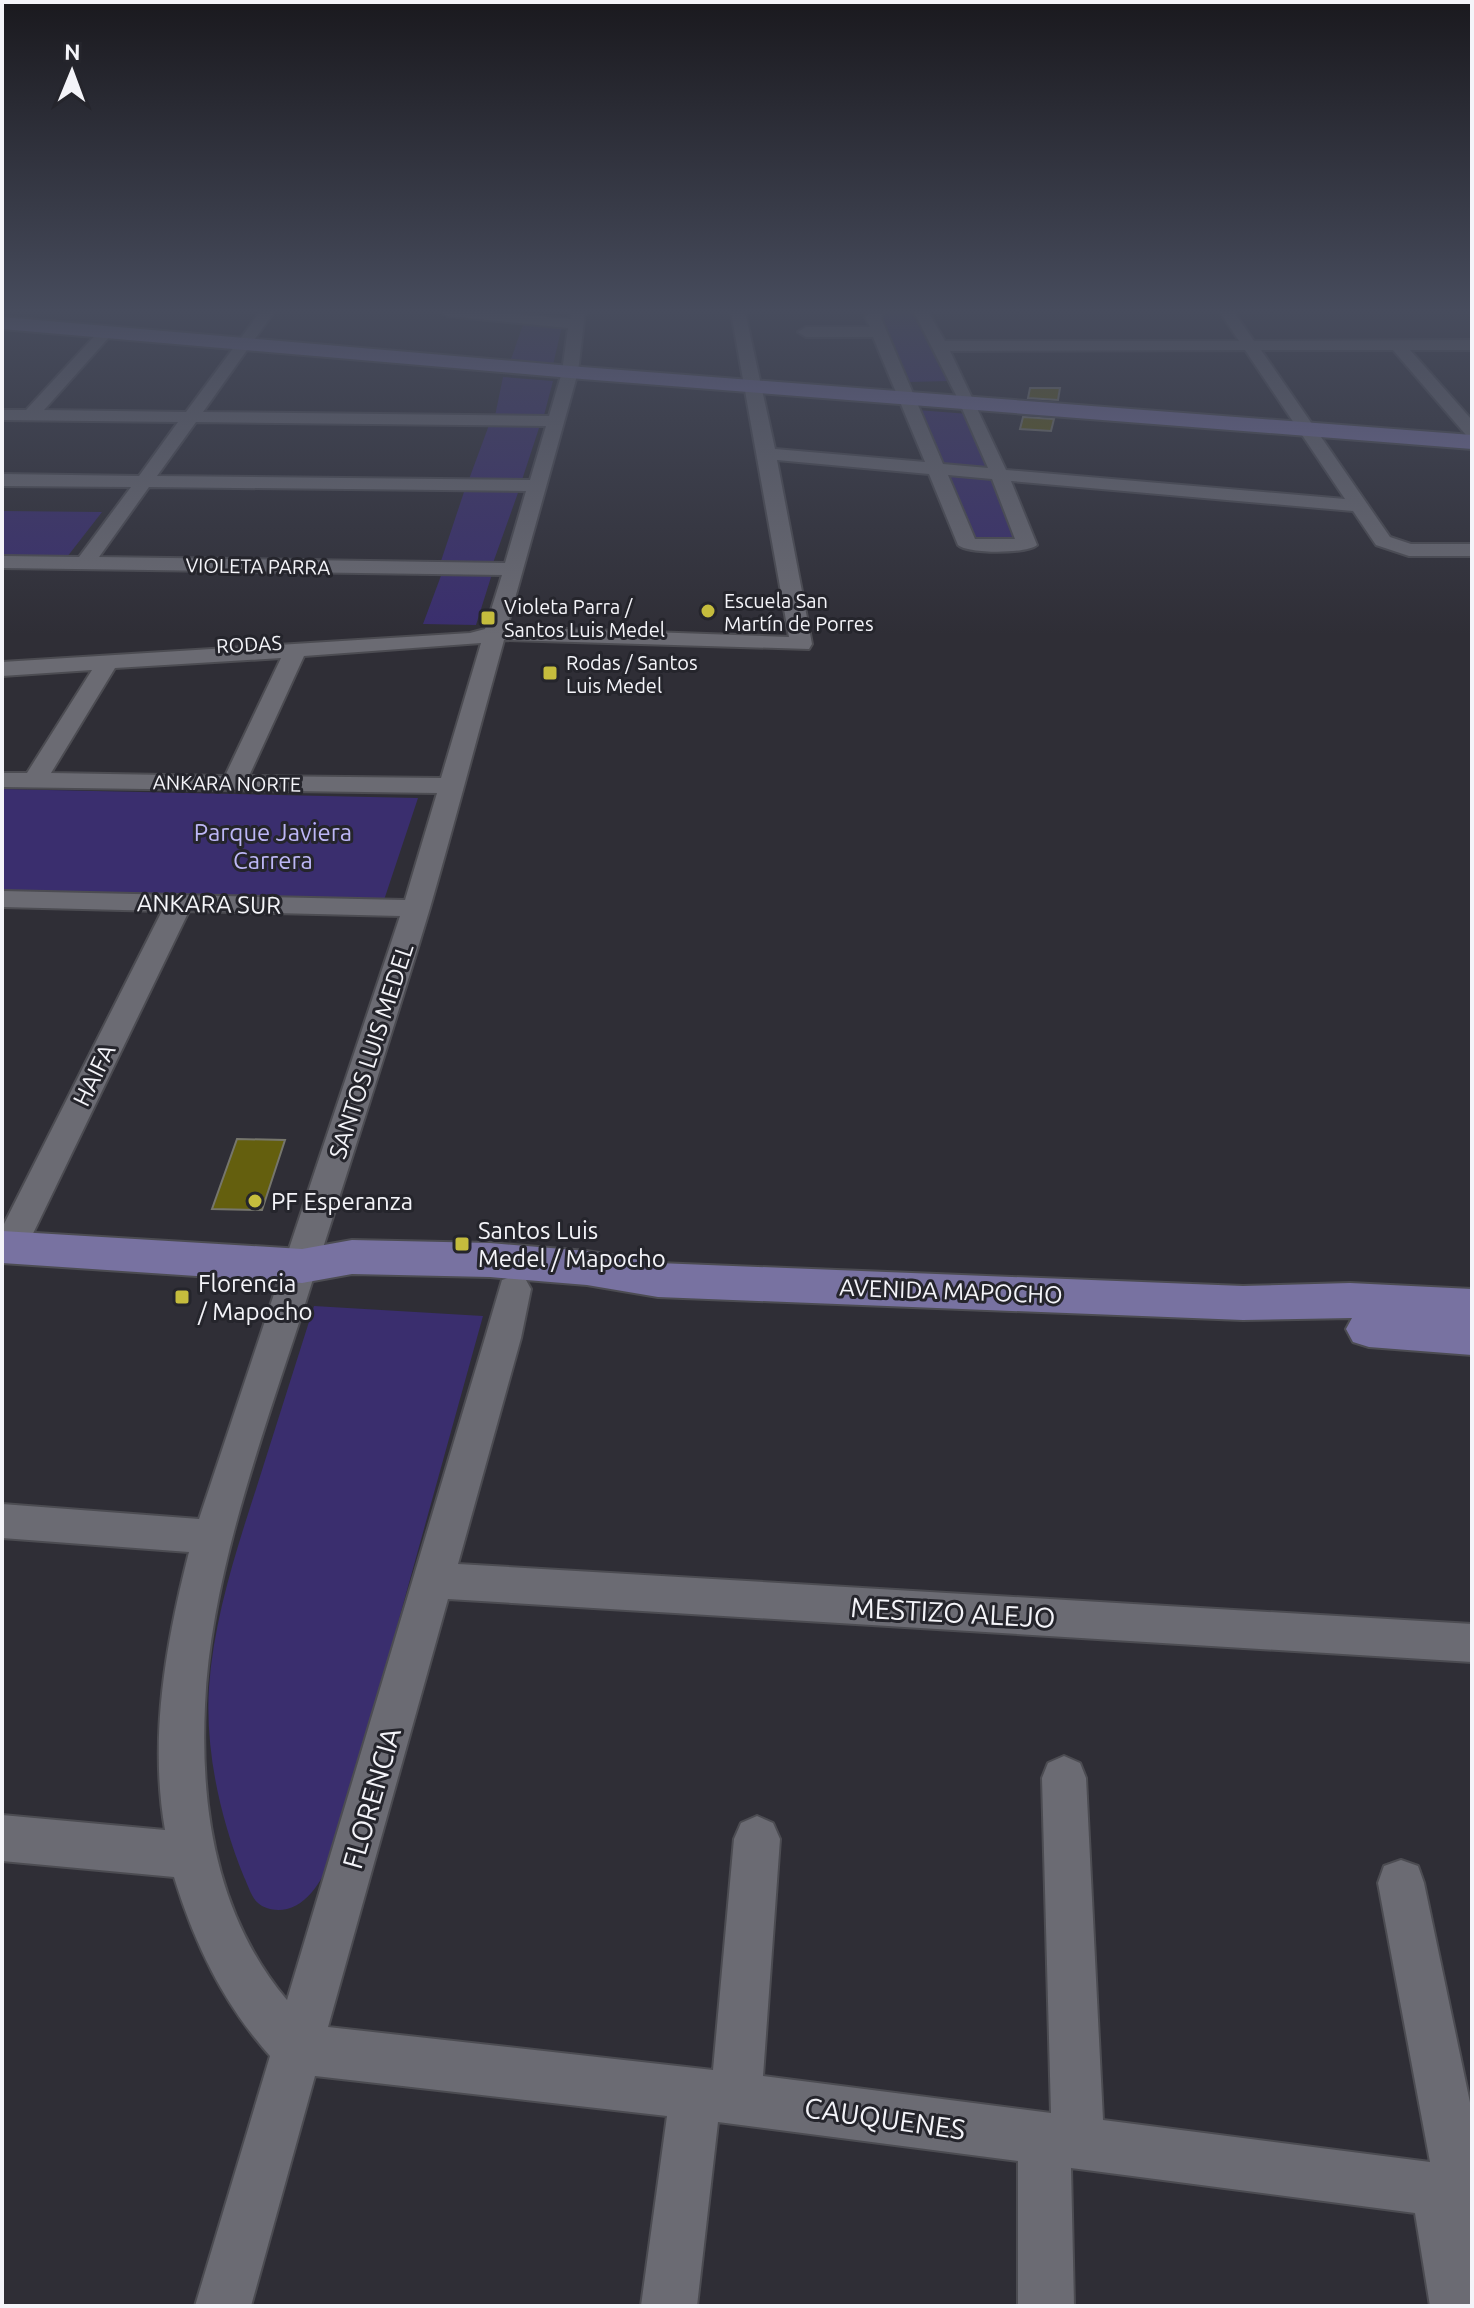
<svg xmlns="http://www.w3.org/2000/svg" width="1474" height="2308" font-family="Ubuntu,sans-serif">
  <rect width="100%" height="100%" fill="#2f2e36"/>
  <path fill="#3a2e6e" d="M887 312H911L951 381 908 382 879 324Z
    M524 322 562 326 553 365 510 362Z
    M503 377 553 381 543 419 495 416Z
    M917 410 969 414 996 471 942 467Z
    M489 425H540L521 483 468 482Z
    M950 475 995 481 1017 540H974Z
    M465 489 519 490 493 563 441 561Z
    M2 511 102 512 67 557 2 556Z
    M442 573 492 574 476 625 423 624Z
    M2 789 418 798 384 900 2 891Z
    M314 1306 483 1316 335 1850C325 1873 313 1902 287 1909 277 1911 266 1910 258 1903 251 1897 248 1885 244 1877 220 1818 205 1750 209 1687 214 1618 236 1551 257 1486 276 1426 295 1366 314 1306Z"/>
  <path fill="#645f0e" stroke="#76766d" stroke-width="2" d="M1030 388H1060L1058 400 1028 398Z
    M1023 417 1054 419 1051 431 1020 429Z
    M237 1139 285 1140 262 1210 212 1209Z"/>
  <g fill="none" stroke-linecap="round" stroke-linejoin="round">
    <defs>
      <path id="minor" d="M260 312H274L203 412 549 416 562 372 568 328 448 316 441 312H492L570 319 571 312H585L578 372 507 627 789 637 731 312H745L775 449 925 462 873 337H806L798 332 806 327H870L865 317 868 314 885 312 881 318 943 464 988 468 957 397 914 312H928L945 341H1239L1220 312H1234L1254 341 1472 340V350H1410L1472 420V436L1466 435 1393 350H1261L1390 537 1411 544H1472V556H1409L1376 545 1353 511 1011 481 1037 545C1027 554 968 554 958 545L929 474 777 460 812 644 809 649 504 640C479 730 456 818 430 908 393 1031 353 1154 314 1276 272 1411 211 1564 205 1705 200 1810 217 1917 287 2000L485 1338 502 1280 514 1276 526 1280 531 1289 521 1338 458 1564 1472 1624V1662L448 1599 328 2027 713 2070 734 1839 741 1823 757 1816 773 1823 780 1839 763 2076 1051 2113 1042 1778 1048 1763 1064 1756 1080 1763 1086 1778 1103 2120 1430 2162 1378 1883 1384 1866 1401 1860 1418 1866 1424 1883 1472 2112V2306H1430L1415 2213 1071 2168 1074 2306H1018V2161L718 2122 697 2306H641L667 2116 315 2076 251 2306H195L270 2056C223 2003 195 1945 174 1877L2 1861V1815L165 1830C149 1738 166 1642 189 1552L2 1538V1504L199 1519 400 916 189 911 26 1248 21 1257 9 1260 2 1258V1228L162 911 2 907V891L405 900 437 793 2 787V773H27L92 670 2 676V662L470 633 485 629 502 575 2 568V556L79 557 131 487 2 486V474L139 476 178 422 2 420V410H26L101 329H111V335L44 410 186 412ZM1245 350 1345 499 1006 470 950 351ZM196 422 546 426 530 480 157 476ZM948 475 992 479 1015 539H975ZM149 487 526 491 505 563 99 557ZM481 643 441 778 249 776 304 656ZM281 658 225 776 51 773 115 668Z"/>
      <path id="major" d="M2 317 582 367 1472 435V449L582 379 2 329Z
        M2 1231 302 1249 352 1240 490 1243 587 1251 658 1263 1243 1286 1350 1283 1472 1289V1355L1369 1347 1353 1342 1346 1329 1352 1318 1243 1320 658 1297 587 1285 490 1277 352 1274 302 1283 2 1263Z"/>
    </defs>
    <use href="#minor" stroke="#4c4c52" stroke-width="4"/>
    <use href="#major" stroke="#4c4c52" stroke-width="4"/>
    <use href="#minor" fill="#6b6b73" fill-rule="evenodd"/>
    <use href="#major" fill="#7872a1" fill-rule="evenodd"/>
  </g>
  <linearGradient id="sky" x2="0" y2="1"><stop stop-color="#1a191e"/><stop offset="0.49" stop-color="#474c5d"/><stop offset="1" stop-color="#474c5d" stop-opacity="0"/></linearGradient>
  <rect width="1474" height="635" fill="url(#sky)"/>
  <g fill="#c5bc3d" stroke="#25252c" stroke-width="3">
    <circle cx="708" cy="611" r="8"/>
    <rect x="480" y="610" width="16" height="16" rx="4"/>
    <rect x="542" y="665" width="16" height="16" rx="4"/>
    <circle cx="255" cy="1201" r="8"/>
    <rect x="454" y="1236" width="16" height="16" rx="4"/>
    <rect x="174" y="1289" width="16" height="16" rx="4"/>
  </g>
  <g text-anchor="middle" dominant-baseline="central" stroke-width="6" stroke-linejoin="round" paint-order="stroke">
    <g font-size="20" fill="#f4f4f9" stroke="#25252c">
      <text transform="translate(258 566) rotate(1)">VIOLETA PARRA</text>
      <text transform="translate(249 644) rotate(-3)">RODAS</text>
      <text transform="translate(227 783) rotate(1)">ANKARA NORTE</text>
    </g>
    <g font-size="20" fill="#f4f4f9" stroke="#25252c" text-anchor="start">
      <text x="724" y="600">Escuela San<tspan x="724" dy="23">Martín de Porres</tspan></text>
      <text x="504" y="606">Violeta Parra /<tspan x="504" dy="23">Santos Luis Medel</tspan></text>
      <text x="566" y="662">Rodas / Santos<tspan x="566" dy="23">Luis Medel</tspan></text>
    </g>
    <g font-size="24" fill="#bdb7f6" stroke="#25252c">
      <text x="273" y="832">Parque Javiera<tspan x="273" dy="28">Carrera</tspan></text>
    </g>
    <g font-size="24" fill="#f4f4f9" stroke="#25252c">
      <text transform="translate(209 904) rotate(1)">ANKARA SUR</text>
      <text transform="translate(371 1051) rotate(-72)">SANTOS LUIS MEDEL</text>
      <text transform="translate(94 1075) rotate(-64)">HAIFA</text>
      <text transform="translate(951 1291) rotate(2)">AVENIDA MAPOCHO</text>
    </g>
    <g font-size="24" fill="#f4f4f9" stroke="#25252c" text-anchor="start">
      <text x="271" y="1201">PF Esperanza</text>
      <text x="478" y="1230">Santos Luis<tspan x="478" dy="28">Medel / Mapocho</tspan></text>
      <text x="198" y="1283">Florencia<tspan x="198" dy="28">/ Mapocho</tspan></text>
    </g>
    <g font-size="28" fill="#f4f4f9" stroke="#25252c">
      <text transform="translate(953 1612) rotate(3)">MESTIZO ALEJO</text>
      <text transform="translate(371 1798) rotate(-74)">FLORENCIA</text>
      <text transform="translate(885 2118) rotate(8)">CAUQUENES</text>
    </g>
  </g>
  <rect width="1474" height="2308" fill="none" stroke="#f4f4f9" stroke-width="8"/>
  <g transform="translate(72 72) rotate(1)" stroke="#25252c" stroke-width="6" paint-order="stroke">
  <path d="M0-6L14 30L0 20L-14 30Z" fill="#f4f4f9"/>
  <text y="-12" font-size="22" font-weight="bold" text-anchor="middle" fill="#f4f4f9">N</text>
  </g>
</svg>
